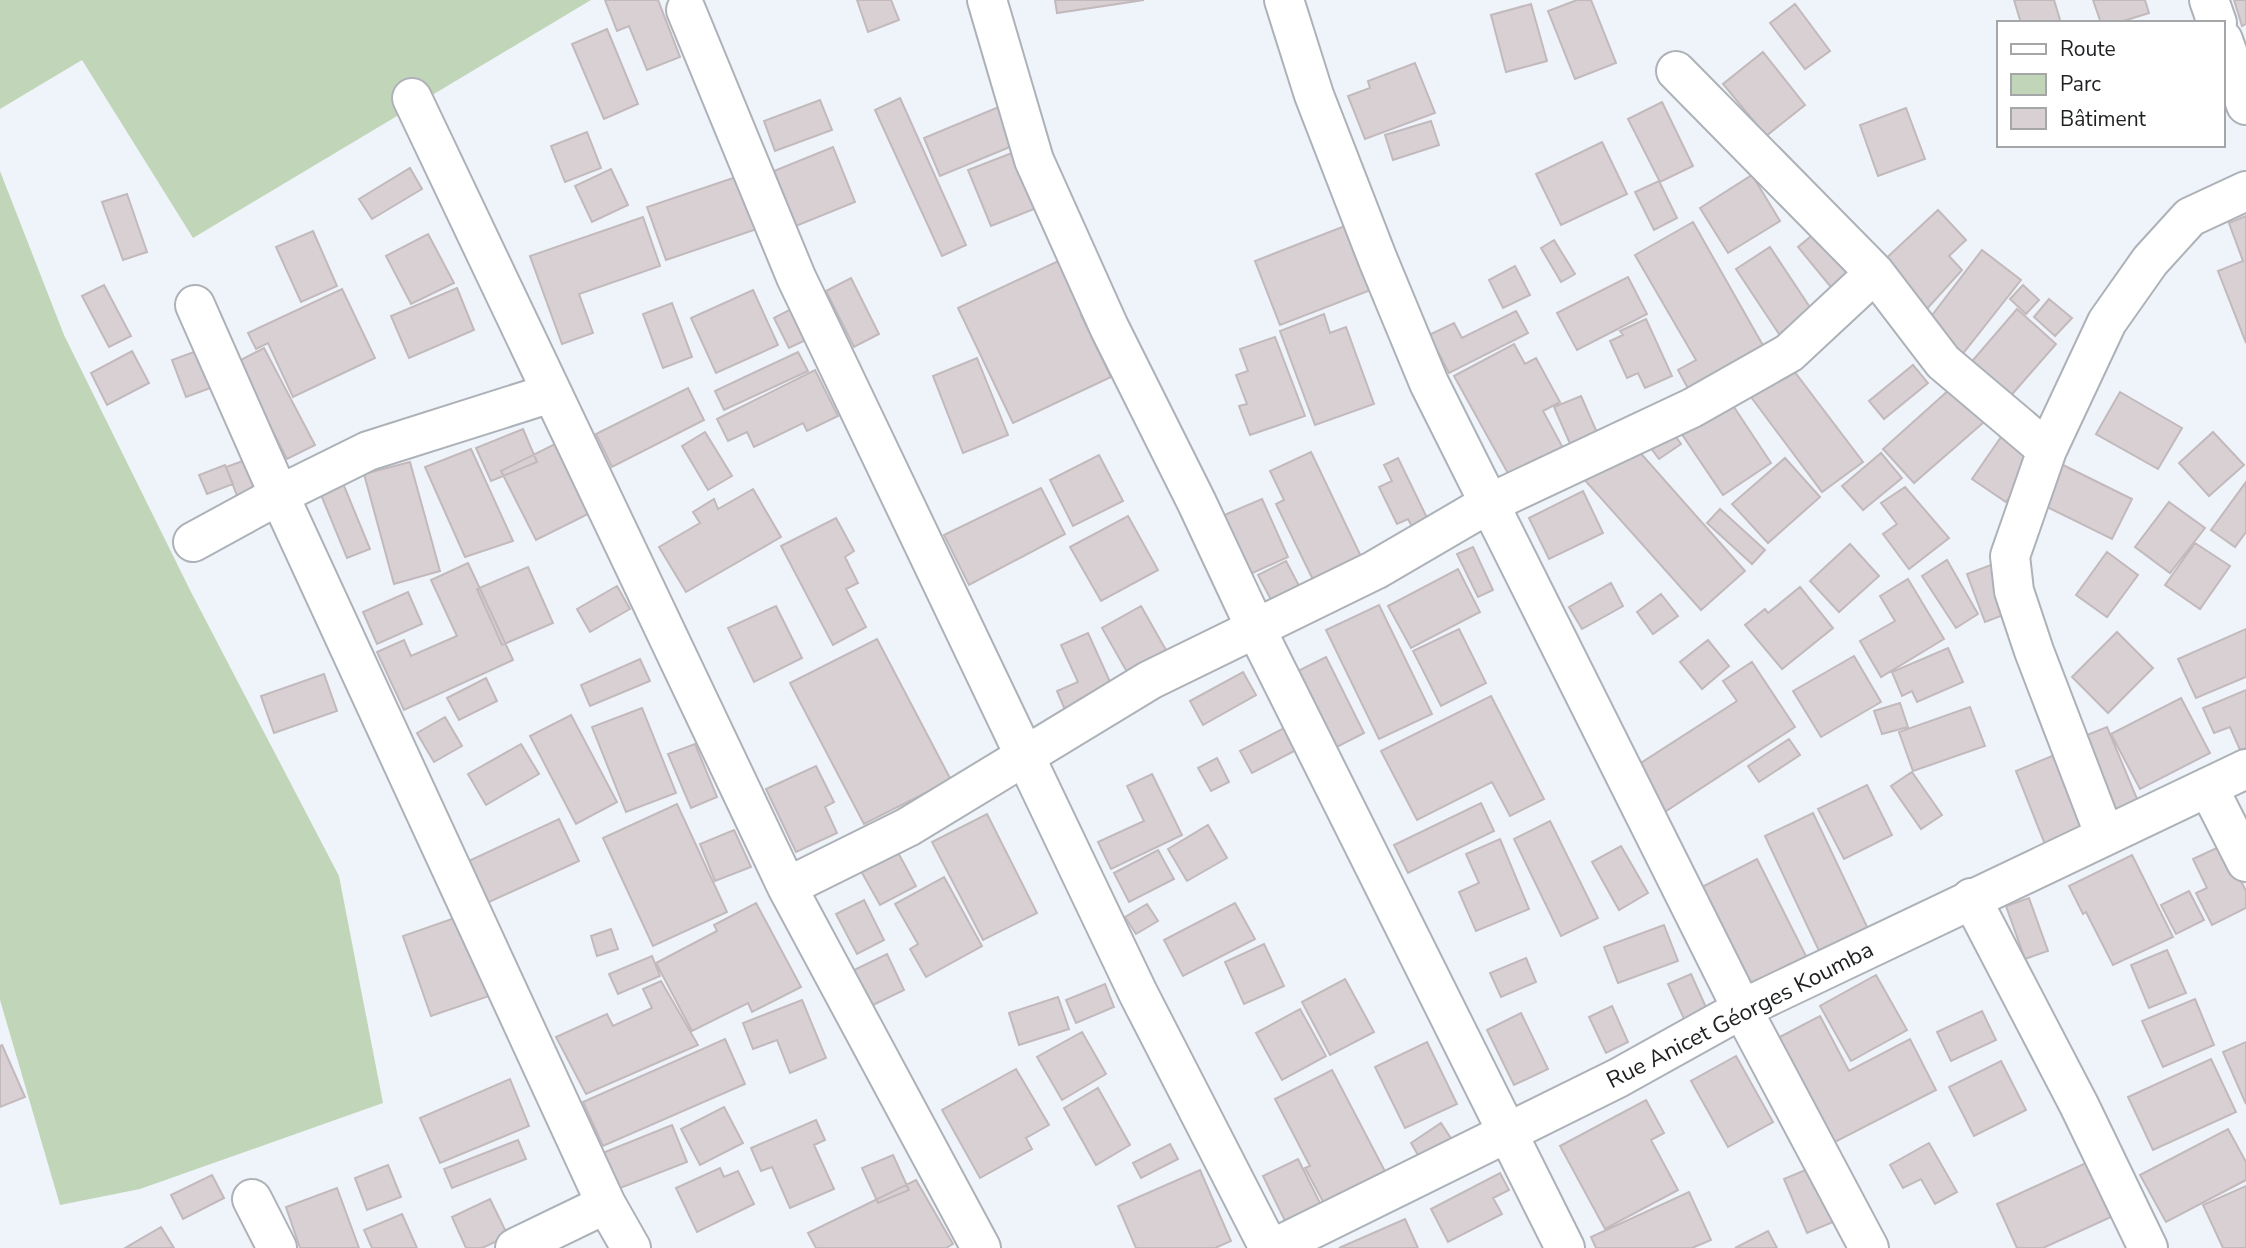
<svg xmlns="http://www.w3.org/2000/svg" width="2246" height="1248" font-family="'Nunito Sans',sans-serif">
  <rect width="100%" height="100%" fill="#eff4fa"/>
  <path fill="#c1d6b9" d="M0 0H591L193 238 82 60 0 109Z
    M0 171 64 335 191 592 339 876 383 1103 140 1189 60 1205 0 1000Z"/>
  <path fill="#d9d0d3" stroke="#c2b9bc" stroke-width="2" d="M605 0H658L680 57 647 70 629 26 617 31Z
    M857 0H891L899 20 868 32Z
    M1055 0H1144L1057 13Z
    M1577 0H1591L1616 63 1575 79 1548 11Z
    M2014 0H2054L2061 23H2021Z
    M2093 0H2145L2149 13 2117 23H2101Z
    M2234 0H2246V24L2242 26Z
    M1531 4 1547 61 1506 72 1491 15Z
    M1795 4 1830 51 1805 69 1770 23Z
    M607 29 638 104 604 119 572 44Z
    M1763 52 1805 105 1766 136 1723 84Z
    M1415 63 1435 113 1365 139 1348 96 1370 88 1368 81Z
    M900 98 966 245 942 256 875 110Z
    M820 100 832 130 775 151 764 121Z
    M1662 102 1693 166 1660 182 1628 119Z
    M1001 106 1017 144 940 176 924 138Z
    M1906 108 1925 159 1878 176 1860 125Z
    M1431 121 1439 145 1393 160 1385 135Z
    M587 132 601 168 565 182 551 146Z
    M1602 142 1627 194 1561 225 1536 174Z
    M833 147 855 202 796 226 774 171Z
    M1022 149 1044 205 991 226 968 170Z
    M410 168 422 189 372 219 359 199Z
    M611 169 628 205 592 222 575 186Z
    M1752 175 1780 221 1728 253 1700 208Z
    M739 176 757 229 666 260 647 207Z
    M1659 181 1677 218 1654 230 1635 192Z
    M127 194 147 252 123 260 102 202Z
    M1938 210 1966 240 1949 256 1962 270 1925 311 1880 264Z
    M2246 216V343L2218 271 2243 261 2229 223Z
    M643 217 660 266 579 294 593 333 562 344 530 256Z
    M1693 222 1765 349 1690 392 1678 370 1696 360 1635 255Z
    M1350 224 1376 288 1280 325 1255 261Z
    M1820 229 1857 274 1835 292 1798 247Z
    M313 231 337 286 301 302 276 247Z
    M428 234 454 283 411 304 386 256Z
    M1554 240 1575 274 1561 282 1541 248Z
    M1770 247 1815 315 1781 337 1736 269Z
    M1982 250 2021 280 1961 356 1923 327Z
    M1069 256 1094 308 1081 315 1111 377 1013 423 958 308Z
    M1515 266 1530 295 1503 308 1489 280Z
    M1628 277 1647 314 1577 350 1557 313Z
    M851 278 879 334 854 347 826 291Z
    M104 285 131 336 109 347 82 296Z
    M2023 285 2039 300 2026 314 2010 299Z
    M457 288 474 330 409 358 391 316Z
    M342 289 375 358 293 397 268 343 256 349 248 333Z
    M753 290 778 345 716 373 691 318Z
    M2049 299 2072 318 2055 336 2034 317Z
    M672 303 692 357 663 368 643 314Z
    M797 306 812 337 789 348 774 318Z
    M2017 309 2056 344 2007 400 1968 366Z
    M1516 311 1528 333 1449 373 1429 335 1454 323 1462 338Z
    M1324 314 1330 333 1346 327 1374 404 1315 425 1280 331Z
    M1646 319 1672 376 1645 388 1638 373 1627 378 1610 341 1623 335 1620 331Z
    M1275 337 1305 416 1250 435 1239 406 1247 404 1236 375 1248 371 1240 349Z
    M1514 344 1525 364 1536 358 1560 402 1543 411 1563 448 1510 477 1454 376Z
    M264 348 315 445 287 459 237 362Z
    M202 349 216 386 186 397 172 360Z
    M132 351 149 383 107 405 91 373Z
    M798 352 808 371 724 410 715 391Z
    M977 358 1008 435 963 453 933 376Z
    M1913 365 1928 383 1884 419 1869 401Z
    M1791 367 1863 462 1822 492 1751 397Z
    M815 370 838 416 807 431 803 423 754 447 747 432 728 441 717 419Z
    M1959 381 1991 416 1914 483 1883 449Z
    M688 388 704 420 612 467 596 434Z
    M2120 392 2182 428 2158 469 2096 434Z
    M1726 395 1771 463 1723 495 1677 427Z
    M1581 396 1602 444 1575 455 1554 407Z
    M1667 424 1681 444 1659 459 1644 439Z
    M2008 427 2042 451 2006 502 1972 479Z
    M523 429 537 462 491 481 476 448Z
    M705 432 732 476 708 490 682 446Z
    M2213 432 2244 465 2209 496 2179 463Z
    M1628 439 1745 571 1701 610 1583 478Z
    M557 443 592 512 536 540 501 471Z
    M471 449 513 541 465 557 425 467Z
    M1311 452 1366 567 1318 590 1276 504 1284 500 1270 471Z
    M1881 453 1902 478 1863 510 1842 486Z
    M1099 455 1123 501 1073 526 1050 480Z
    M1398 458 1430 524 1415 532 1408 519 1397 524 1379 487 1392 481 1384 465Z
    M1785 458 1820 497 1768 543 1732 504Z
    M248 459 263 498 241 506 226 467Z
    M410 462 440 571 394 584 364 474Z
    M2061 464 2132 499 2112 539 2041 504Z
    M225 465 233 484 207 494 199 475Z
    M342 481 370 549 347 558 319 490Z
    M2246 482V532L2235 547 2211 530Z
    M1905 487 1949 538 1909 569 1883 534 1897 524 1881 503Z
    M1041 488 1065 534 969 585 944 535Z
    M753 489 781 537 686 592 659 547 700 523 693 512 714 499 718 509Z
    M1583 491 1603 533 1549 559 1529 518Z
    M1262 499 1288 557 1248 575 1222 516Z
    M2169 502 2205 528 2170 573 2135 547Z
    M1720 509 1765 550 1752 564 1707 523Z
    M1128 516 1158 570 1101 601 1070 547Z
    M836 518 854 551 845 557 858 583 846 589 866 627 833 645 781 546Z
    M2195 543 2230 566 2200 609 2165 585Z
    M1850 544 1879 576 1839 612 1810 581Z
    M1473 547 1493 590 1478 597 1457 554Z
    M2107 552 2138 575 2107 617 2076 595Z
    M1947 560 1978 614 1956 628 1922 576Z
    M1286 561 1307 601 1279 615 1258 575Z
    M468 563 513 660 404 710 377 652 404 640 411 656 457 636 431 580Z
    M1996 563 2014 611 1985 622 1967 574Z
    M528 567 553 623 502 645 477 589Z
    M1458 569 1480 612 1411 648 1388 606Z
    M1908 579 1944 639 1881 677 1860 641 1895 621 1880 596Z
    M1611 583 1623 606 1582 629 1569 607Z
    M617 586 630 609 590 632 577 609Z
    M1800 587 1833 628 1782 669 1745 625 1765 609 1768 613Z
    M408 592 422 624 377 644 363 612Z
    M1661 594 1678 616 1653 634 1637 612Z
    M1379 605 1432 714 1379 739 1326 630Z
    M776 606 802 658 754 682 728 628Z
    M1141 606 1166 650 1127 672 1102 628Z
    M1459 629 1486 683 1441 706 1413 651Z
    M2246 629V677L2196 698 2178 659Z
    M2117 632 2153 668 2108 713 2072 677Z
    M1088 633 1116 695 1068 717 1057 691 1078 682 1061 645Z
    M877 639 951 780 864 824 790 683Z
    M1708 640 1729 666 1702 689 1680 662Z
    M1948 648 1963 682 1917 702 1912 691 1902 696 1892 672Z
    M1854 656 1881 702 1821 737 1793 691Z
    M1326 657 1364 733 1331 750 1292 674Z
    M640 659 650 681 590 706 581 685Z
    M1752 662 1795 727 1663 813 1633 768 1737 701 1723 681Z
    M1243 672 1256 695 1203 725 1190 701Z
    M324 674 337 711 274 733 261 696Z
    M486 678 497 701 459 720 447 698Z
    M2246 690V748L2240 750 2230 727 2214 733 2203 708Z
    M1491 696 1544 799 1510 816 1492 782 1417 820 1381 751Z
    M2181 698 2210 753 2140 789 2111 734Z
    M1900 703 1908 727 1882 734 1874 711Z
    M1970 707 1985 746 1913 771 1899 732Z
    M642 708 676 793 626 812 592 727Z
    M571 715 617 802 576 824 530 736Z
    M445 717 462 746 434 762 417 733Z
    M1286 727 1298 749 1252 773 1240 751Z
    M2107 727 2140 806 2106 820 2072 741Z
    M1789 739 1800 755 1759 782 1748 766Z
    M521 744 539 774 486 805 468 774Z
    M695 744 717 797 691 808 668 754Z
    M2064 751 2095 827 2046 847 2016 771Z
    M1217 758 1229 782 1211 791 1198 768Z
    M816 766 834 802 825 807 837 833 796 852 766 789Z
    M1912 772 1942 815 1921 829 1891 786Z
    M1152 774 1182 835 1111 869 1098 842 1144 821 1127 786Z
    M1867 785 1892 835 1844 859 1818 809Z
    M1481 803 1494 831 1408 873 1394 845Z
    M677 804 727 912 653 946 603 838Z
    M1813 813 1869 931 1820 953 1765 836Z
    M987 814 1037 913 983 940 932 842Z
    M559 819 579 861 478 907 458 866Z
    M1550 821 1598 918 1561 936 1514 839Z
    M1208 825 1227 858 1187 881 1168 849Z
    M734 830 751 867 715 881 700 844Z
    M1500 839 1529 909 1476 931 1459 892 1479 883 1466 854Z
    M894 845 916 886 880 905 857 864Z
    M2223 845 2246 891V908L2212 925 2196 893 2207 888 2193 859Z
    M1621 846 1648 893 1619 910 1592 862Z
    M1158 850 1174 879 1129 902 1114 873Z
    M2132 855 2173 937 2113 965 2086 912 2083 914 2069 886Z
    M1757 859 1808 960 1746 990 1696 890Z
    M944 877 982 946 926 977 910 949 918 944 895 904Z
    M2189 891 2204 920 2176 934 2161 905Z
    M2029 898 2048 951 2025 959 2006 906Z
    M864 900 884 940 857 954 836 914Z
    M756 903 801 987 752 1012 748 1003 692 1031 656 963 717 931 714 925Z
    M1235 903 1255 939 1183 976 1164 940Z
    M1147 904 1158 921 1136 934 1125 917Z
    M466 914 495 994 431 1016 403 936Z
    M1664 925 1678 961 1618 983 1604 947Z
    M611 929 618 949 597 956 591 936Z
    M1264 944 1284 986 1244 1004 1225 962Z
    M2167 950 2186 993 2149 1008 2131 965Z
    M887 954 904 990 863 1010 846 974Z
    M652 956 660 976 618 994 609 974Z
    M1526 958 1536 982 1501 997 1490 973Z
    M1691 974 1709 1014 1686 1023 1668 984Z
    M1876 975 1907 1030 1851 1061 1820 1006Z
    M1345 979 1374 1032 1330 1055 1302 1002Z
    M661 981 698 1045 586 1094 556 1037 607 1014 613 1026 652 1008 643 989Z
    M1105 984 1114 1007 1076 1023 1066 1000Z
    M1058 997 1069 1029 1019 1045 1009 1013Z
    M2195 999 2214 1045 2163 1067 2142 1021Z
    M802 1000 826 1058 790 1073 777 1040 753 1049 743 1023Z
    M1612 1006 1628 1042 1606 1053 1589 1017Z
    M1300 1009 1326 1056 1282 1080 1256 1033Z
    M1982 1011 1996 1040 1951 1061 1937 1032Z
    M1521 1013 1548 1069 1514 1085 1487 1030Z
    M1820 1016 1849 1071 1910 1039 1936 1090 1833 1143 1778 1038Z
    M1082 1032 1106 1074 1062 1100 1037 1057Z
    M725 1039 745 1084 603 1146 583 1102Z
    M1427 1042 1457 1104 1405 1128 1375 1067Z
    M2246 1042V1104L2223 1052Z
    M2 1045 25 1097 0 1107V1046Z
    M1736 1056 1773 1122 1728 1147 1691 1081Z
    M2211 1059 2236 1112 2153 1150 2128 1097Z
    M2001 1061 2026 1110 1974 1136 1949 1087Z
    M1016 1069 1049 1125 1026 1138 1032 1149 980 1178 942 1110Z
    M1332 1070 1388 1177 1327 1209 1305 1168 1310 1166 1275 1099Z
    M510 1079 529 1126 440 1163 420 1118Z
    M1098 1088 1130 1145 1096 1165 1064 1108Z
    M1646 1100 1664 1133 1651 1140 1678 1190 1605 1229 1560 1146Z
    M724 1107 743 1143 700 1165 681 1129Z
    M816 1120 825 1140 814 1145 834 1189 790 1208 772 1167 761 1171 751 1148Z
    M1441 1123 1452 1140 1421 1160 1411 1143Z
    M672 1125 687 1162 615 1190 600 1154Z
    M2228 1129 2246 1162V1180L2166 1222 2140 1175Z
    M518 1140 526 1159 452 1188 444 1169Z
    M1929 1143 1957 1192 1935 1204 1921 1179 1903 1188 1890 1165Z
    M1170 1144 1178 1159 1141 1178 1133 1163Z
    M893 1155 909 1190 878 1203 862 1168Z
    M1298 1159 1323 1209 1288 1227 1263 1176Z
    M2086 1163 2111 1217 2043 1248H2017L1997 1204Z
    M388 1165 401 1197 367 1210 355 1178Z
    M720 1168 724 1177 738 1171 754 1204 697 1232 676 1188Z
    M1810 1168 1833 1222 1807 1233 1784 1179Z
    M1200 1170 1231 1241 1215 1248H1136L1118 1206Z
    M1500 1173 1509 1190 1493 1198 1502 1214 1448 1242 1431 1209Z
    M212 1175 224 1198 183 1219 171 1195Z
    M916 1180 953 1244 946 1248H816L808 1233Z
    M2246 1186V1248H2223L2203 1205Z
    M337 1188 359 1248H300L286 1207Z
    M1689 1192 1711 1240 1692 1248H1596L1591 1237Z
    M490 1199 508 1236 482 1248H466L452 1217Z
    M402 1214 417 1248H372L364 1230Z
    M1405 1219 1418 1248H1339Z
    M161 1227 174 1248H125Z
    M1768 1231 1777 1248H1735Z"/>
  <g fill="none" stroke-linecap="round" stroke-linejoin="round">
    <defs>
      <path id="minor" d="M987 0 1034 160 1109 327 1197 503 1256 629 1565 1248
        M1284 0 1314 95 1378 260 1429 383 1742 1009 1869 1248
        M2209 0 2217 23
        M686 10 796 277 1138 993 1269 1248
        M2223 40 2246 105
        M1676 71 1875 273 1943 362 2047 450
        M412 98 787 887 981 1248
        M195 305 279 495 606 1204 631 1248
        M193 542 279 495 368 451 551 393
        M2208 787 2246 862
        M2105 836 2034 651 2014 591 2010 556 2047 450 2107 322 2150 261 2190 217 2246 191
        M787 887 908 827 1150 680 1375 570 1488 504 1692 408 1789 353 1875 273
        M1971 898 2079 1105 2148 1248
        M252 1199 277 1248
        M515 1248 606 1204
        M1274 1248 1618 1078 1742 1009 2246 769"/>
    </defs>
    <use href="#minor" stroke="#adb2b8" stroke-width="42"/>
    <use href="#minor" stroke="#fff" stroke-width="38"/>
  </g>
  <g text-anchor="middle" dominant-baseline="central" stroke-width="7" stroke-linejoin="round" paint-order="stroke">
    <g font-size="23" fill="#1e2022" stroke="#fff">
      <text transform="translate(1740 1015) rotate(-27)">Rue Anicet Géorges Koumba</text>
    </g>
  </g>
  <rect x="1997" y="21" width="228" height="126" fill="#ffffff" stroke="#a5a6a7" stroke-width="2"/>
  <rect x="2011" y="44" width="35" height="10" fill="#ffffff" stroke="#a5a6a7" stroke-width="2"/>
  <text x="2060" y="56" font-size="21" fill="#1e2022">Route</text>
  <rect x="2011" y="74" width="35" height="21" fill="#c1d6b9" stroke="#a5a6a7" stroke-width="2"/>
  <text x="2060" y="91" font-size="21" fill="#1e2022">Parc</text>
  <rect x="2011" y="108" width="35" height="21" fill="#d9d0d3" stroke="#a5a6a7" stroke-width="2"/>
  <text x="2060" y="126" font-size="21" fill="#1e2022">Bâtiment</text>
</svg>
